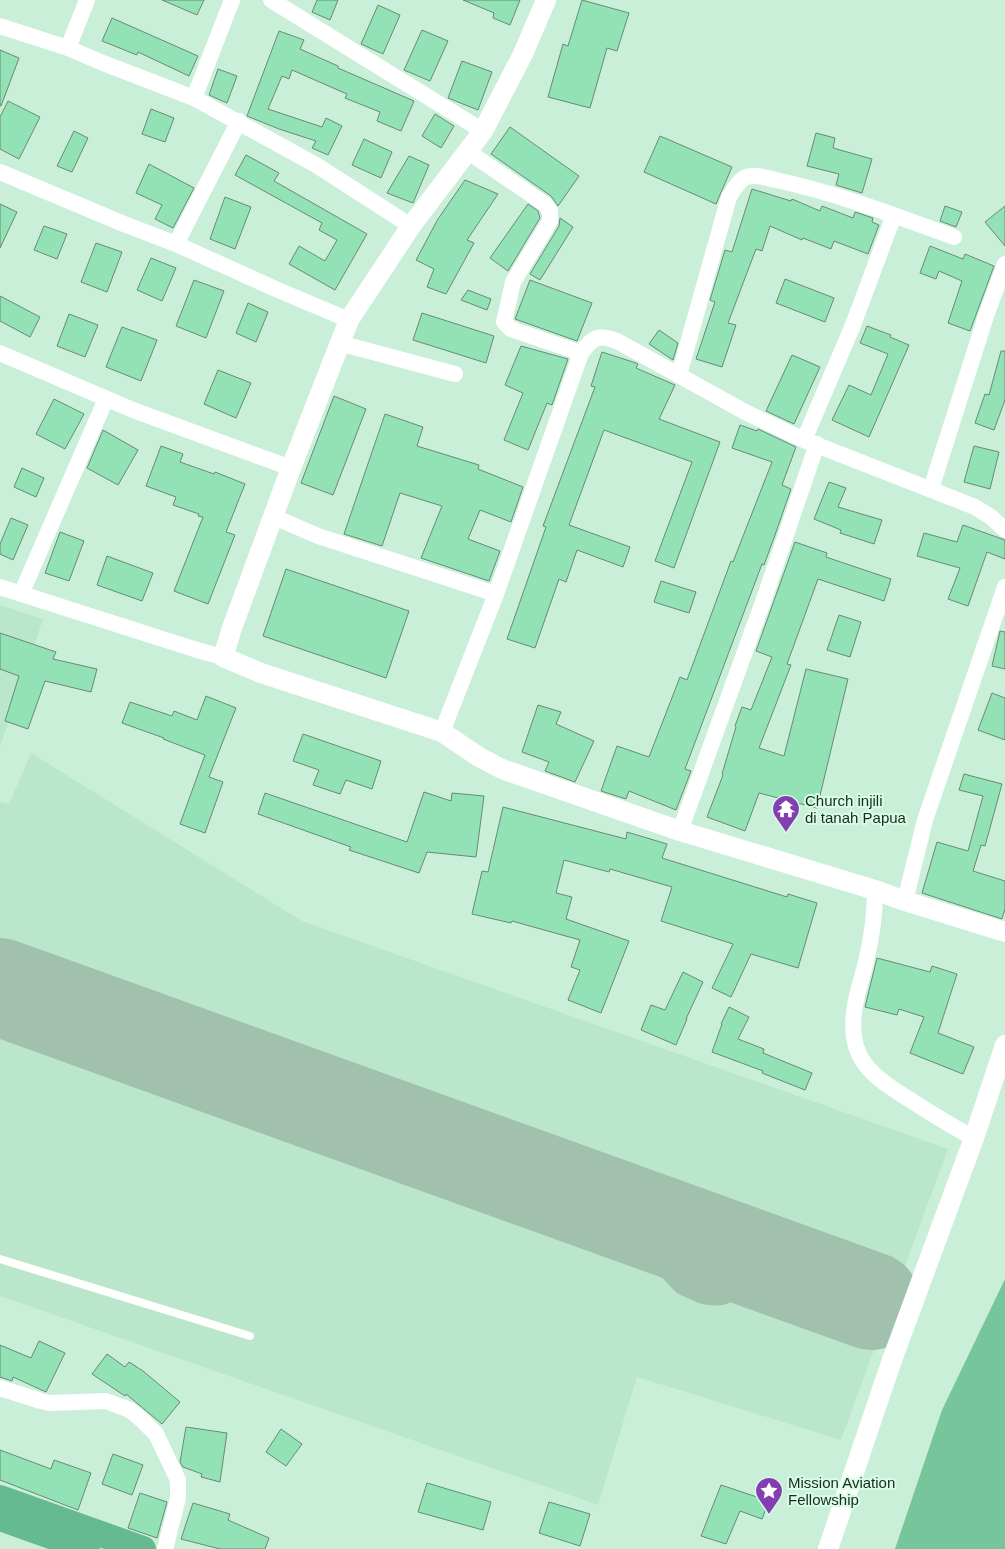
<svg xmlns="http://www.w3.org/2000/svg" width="1005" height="1549" font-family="Helvetica,sans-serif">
  <rect width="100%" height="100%" fill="#caefd9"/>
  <path fill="#bae7cc" d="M0 605 43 619 0 747Z
    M31 753 302 921 948 1149 841 1440 637 1377 598 1505 0 1296V802L9 804Z"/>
  <path fill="#77c59a" d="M1005 1279V1549H895L942 1410Z"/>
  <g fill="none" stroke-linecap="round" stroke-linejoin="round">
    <path stroke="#a1c0ae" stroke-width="39" d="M632 1215 688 1277 706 1285 719 1286 730 1281 735 1273 737 1261 730 1250"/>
    <path stroke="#a1c0ae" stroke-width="98" d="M0 987 871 1301"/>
  </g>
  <path fill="#93e2b6" stroke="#688a76" d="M162 0H204L197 15Z
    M317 0H338L330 20 312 12Z
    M463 0H520L510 25 493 18 494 13Z
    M582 0 629 13 617 51 607 48 590 108 548 97 563 44 568 46Z
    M378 5 400 15 383 54 361 44Z
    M112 18 198 56 189 76 138 52 137 55 102 41Z
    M422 30 448 41 430 81 404 70Z
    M279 31 304 40 300 49 338 66V68L414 101 401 131 377 121 380 112 345 98 347 94 292 70 289 79 282 76 268 109 322 127 326 118 342 126 328 155 312 148 316 141 279 129 247 116Z
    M0 50 19 58 1 106H0Z
    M462 61 492 72 478 110 448 98Z
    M218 69 237 76 227 103 209 95Z
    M8 101 40 117 19 159 0 149V117Z
    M151 109 174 118 165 142 142 134Z
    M435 114 454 126 441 148 422 136Z
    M510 127 579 176 558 206 551 196 491 154Z
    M74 131 88 138 72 172 57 166Z
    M816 133 835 138 833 148 872 159 862 193 836 185 839 174 807 166Z
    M660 136 732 167 716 204 644 172Z
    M364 139 392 152 381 178 352 165Z
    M246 155 279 173 274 181 367 234 335 290 289 264 299 246 325 261 337 240 319 230 322 223 235 175Z
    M409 156 429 165 413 203 387 193Z
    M149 164 194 188 173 228 155 219 162 205 136 193Z
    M465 180 498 194 467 240 474 243 446 294 427 287 434 269 416 260 438 219Z
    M752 189 791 201 792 199 820 211 822 206 853 218 855 212 873 218 872 222 879 225 868 254 834 241 831 249 803 238 802 240 770 226 762 251 756 249 728 323 736 325 722 367 696 359 715 302 710 300 725 250 732 252Z
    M225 197 251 207 235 249 210 239Z
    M0 204 17 212 0 248Z
    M528 204 538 211 540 218 508 271 490 258Z
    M945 206 962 212 956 227 940 221Z
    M1005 206V246L985 222Z
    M560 218 573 227 540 280 530 274 559 226Z
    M44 226 67 234 57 259 34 250Z
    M96 243 122 252 107 292 81 282Z
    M930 246 963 259 965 254 994 266 970 331 948 323 962 281 939 271 936 279 920 273Z
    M151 258 176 268 162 301 137 290Z
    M785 279 834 298 825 322 776 303Z
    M194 280 224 291 206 338 176 326Z
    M530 280 592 303 577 341 515 319Z
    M468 290 491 299 487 310 461 300Z
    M0 296 40 317 30 337 0 321Z
    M248 303 268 312 256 342 236 333Z
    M422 313 494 336 486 363 413 340Z
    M69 314 98 325 85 357 57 346Z
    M867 326 891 335 890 337 909 345 869 437 832 420 849 385 871 395 888 354 860 343Z
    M122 327 157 340 141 381 106 367Z
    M659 330 678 343 673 360 649 344Z
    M521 346 568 359 552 405 547 403 528 450 504 440 523 393 505 385Z
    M1001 351H1005V400L994 430 975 423 985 394 989 395Z
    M602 352 636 363 638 364 636 368 675 385 659 419 720 442 674 568 655 561 692 462 604 430 569 525 630 547 623 567 577 550 566 582 559 579 535 648 507 639 546 527 543 526 595 387 591 386Z
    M792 355 820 367 794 424 766 411Z
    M218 370 251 383 236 418 204 404Z
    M334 396 366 409 333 495 301 483Z
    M54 399 84 414 65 449 36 434Z
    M385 414 423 427 417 446 479 465 478 469 523 487 511 522 480 510 468 539 500 551 489 581 421 558 442 506 400 493 382 546 344 534Z
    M740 425 757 431 758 429 796 447 782 485 791 489 775 535 764 565 762 564 685 769 691 771 676 810 629 791 626 799 601 791 617 746 649 757 680 677 687 680 731 561 733 562 772 462 732 448Z
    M103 430 138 450 118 485 87 468Z
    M161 446 183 454 180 462 214 474 215 472 245 484 226 532 235 535 208 604 174 591 203 517 198 516 199 514 173 505 176 497 146 486Z
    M974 446 999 452 990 489 964 482Z
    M22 468 44 478 36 497 14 487Z
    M829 482 846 488 838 507 882 520 874 544 840 533 841 530 814 519Z
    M11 518 28 525 13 560 0 554V544Z
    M963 525 1005 540V559L987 552 968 606 948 599 960 568 917 556 924 533 957 542Z
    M60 532 84 541 69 581 45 573Z
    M795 542 827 553 826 557 891 579 884 601 818 579 787 664 791 665 759 748 784 756 806 669 848 679 817 808 759 793 745 831 707 817 723 775 722 774 736 727 735 726 742 707 751 710 772 657 756 651Z
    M107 556 153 573 142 601 97 585Z
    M286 569 409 611 386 678 263 636Z
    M661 581 696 592 689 613 654 602Z
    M839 615 861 622 850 657 827 650Z
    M1000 631 1005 632V669L992 666Z
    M0 633 56 652 53 659 97 669 91 692 45 681 28 729 5 721 19 676 0 669Z
    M992 693 1005 698V740L978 730Z
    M206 696 236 708 209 777 223 782 205 833 180 824 205 755 163 739 164 738 122 723 130 702 172 716 174 711 197 720Z
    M538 705 561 712 556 724 594 741 575 782 545 771 549 762 522 752Z
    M303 734 381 761 372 789 346 780 340 794 313 785 319 770 293 761Z
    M964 774 1002 784 985 846 981 845 973 871 1005 881V909L1002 919 922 893 937 842 968 851 983 796 959 790Z
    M424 792 451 801 452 793 484 796 476 857 427 852 419 873 349 850 351 847 258 814 265 793 407 842Z
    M503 807 626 839 627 832 667 844 662 858 787 897 788 894 817 903 798 968 751 954 731 997 712 988 733 944 661 921 672 887 610 869 609 872 564 860 556 893 572 897 566 919 629 941 601 1013 568 1000 580 970 571 967 580 940 512 921 511 923 472 914 482 871 488 872Z
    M877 958 930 972 932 966 957 974 938 1033 974 1047 963 1074 910 1053 924 1017 899 1009 897 1015 865 1007Z
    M683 972 703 982 686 1019H687L676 1045 641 1030 651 1005 665 1010Z
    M729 1007 749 1017 738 1039 764 1049 763 1053 812 1073 805 1090 762 1073 763 1071 712 1052 722 1024H721Z
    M39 1341 65 1353 46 1392 13 1377 12 1381 0 1377V1345L31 1358Z
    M107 1354 125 1367 129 1362 143 1371 180 1402 162 1424 126 1394 125 1396 92 1374Z
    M186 1427 227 1433 220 1482 201 1477 202 1474 183 1467 180 1462Z
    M281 1429 302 1444 286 1466 266 1452Z
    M0 1450 51 1469 54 1460 91 1473 78 1510 0 1480Z
    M113 1454 143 1465 132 1495 102 1484Z
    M427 1483 491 1502 483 1530 418 1512Z
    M721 1485 769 1501 762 1519 740 1511 726 1544 701 1536Z
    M140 1493 167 1502 157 1538 128 1528Z
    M549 1502 590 1514 580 1546 539 1533Z
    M193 1503 230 1514 228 1520 269 1538 265 1549H220L181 1539Z"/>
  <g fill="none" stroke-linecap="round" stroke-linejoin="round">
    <path stroke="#fff" stroke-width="8" d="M0 1259 250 1336"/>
    <path stroke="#fff" stroke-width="16" d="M271 0 483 131
      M0 26 68 48 103 63 194 98 316 165 411 226
      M68 48 87 0
      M194 98 232 0
      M467 151 545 204 550 211V221L513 282 504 322 511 329 581 353
      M0 172 124 224 176 244 278 290 349 320
      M176 244 239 121
      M339 343 455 374
      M0 353 133 410 291 468
      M679 375 729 197C733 191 739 180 746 177 755 174 767 178 776 180 837 193 896 216 954 237
      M804 440 853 325 894 215
      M931 489 986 316 1005 264
      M274 517 318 536 496 594
      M0 587 197 650 223 657
      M21 594 106 399
      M442 732 496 594 581 353C593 337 598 334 617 341L747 413 804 440 975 507 991 517 1005 530
      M680 831 764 599 817 444
      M875 890C875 914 872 937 866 961 863 976 857 991 855 1006 845 1063 876 1078 918 1105 937 1117 955 1128 974 1138
      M905 901 925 820 1005 587
      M0 1388 41 1401 50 1403 106 1401 130 1410 142 1420 156 1434 178 1480V1498L165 1549"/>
    <path stroke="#fff" stroke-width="20" d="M546 0 523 54 483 131 411 226 349 320 291 468 232 628 223 657 261 673 442 732 479 757 502 769 680 831 875 890 905 901 1005 932
      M828 1549 892 1360 974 1138 1005 1045"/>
    <path stroke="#66ba92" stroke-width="26" d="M0 1498 143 1549
      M0 1518 87 1549"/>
  </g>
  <defs>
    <symbol id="temple-pin" viewBox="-11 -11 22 30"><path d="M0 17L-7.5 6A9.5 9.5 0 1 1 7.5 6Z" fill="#833eb1" stroke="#d7fde6"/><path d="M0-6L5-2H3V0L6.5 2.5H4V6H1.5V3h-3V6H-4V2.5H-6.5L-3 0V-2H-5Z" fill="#fff"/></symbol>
    <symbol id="sight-pin" viewBox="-11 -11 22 30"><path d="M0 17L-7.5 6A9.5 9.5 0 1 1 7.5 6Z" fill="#833eb1" stroke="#d7fde6"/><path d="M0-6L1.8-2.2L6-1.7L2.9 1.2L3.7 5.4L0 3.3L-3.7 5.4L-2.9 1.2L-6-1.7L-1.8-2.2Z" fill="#fff"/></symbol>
  </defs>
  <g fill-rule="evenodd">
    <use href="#temple-pin" x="770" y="793" width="32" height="43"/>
    <use href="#sight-pin" x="753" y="1475" width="32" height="43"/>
  </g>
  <g text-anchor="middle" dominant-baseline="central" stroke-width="4" stroke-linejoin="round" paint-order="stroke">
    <g font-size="15" fill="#1b2921" stroke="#d7fde6" text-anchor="start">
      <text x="805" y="800">Church injili<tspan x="805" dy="17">di tanah Papua</tspan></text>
      <text x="788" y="1482">Mission Aviation<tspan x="788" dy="17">Fellowship</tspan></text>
    </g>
  </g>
</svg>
